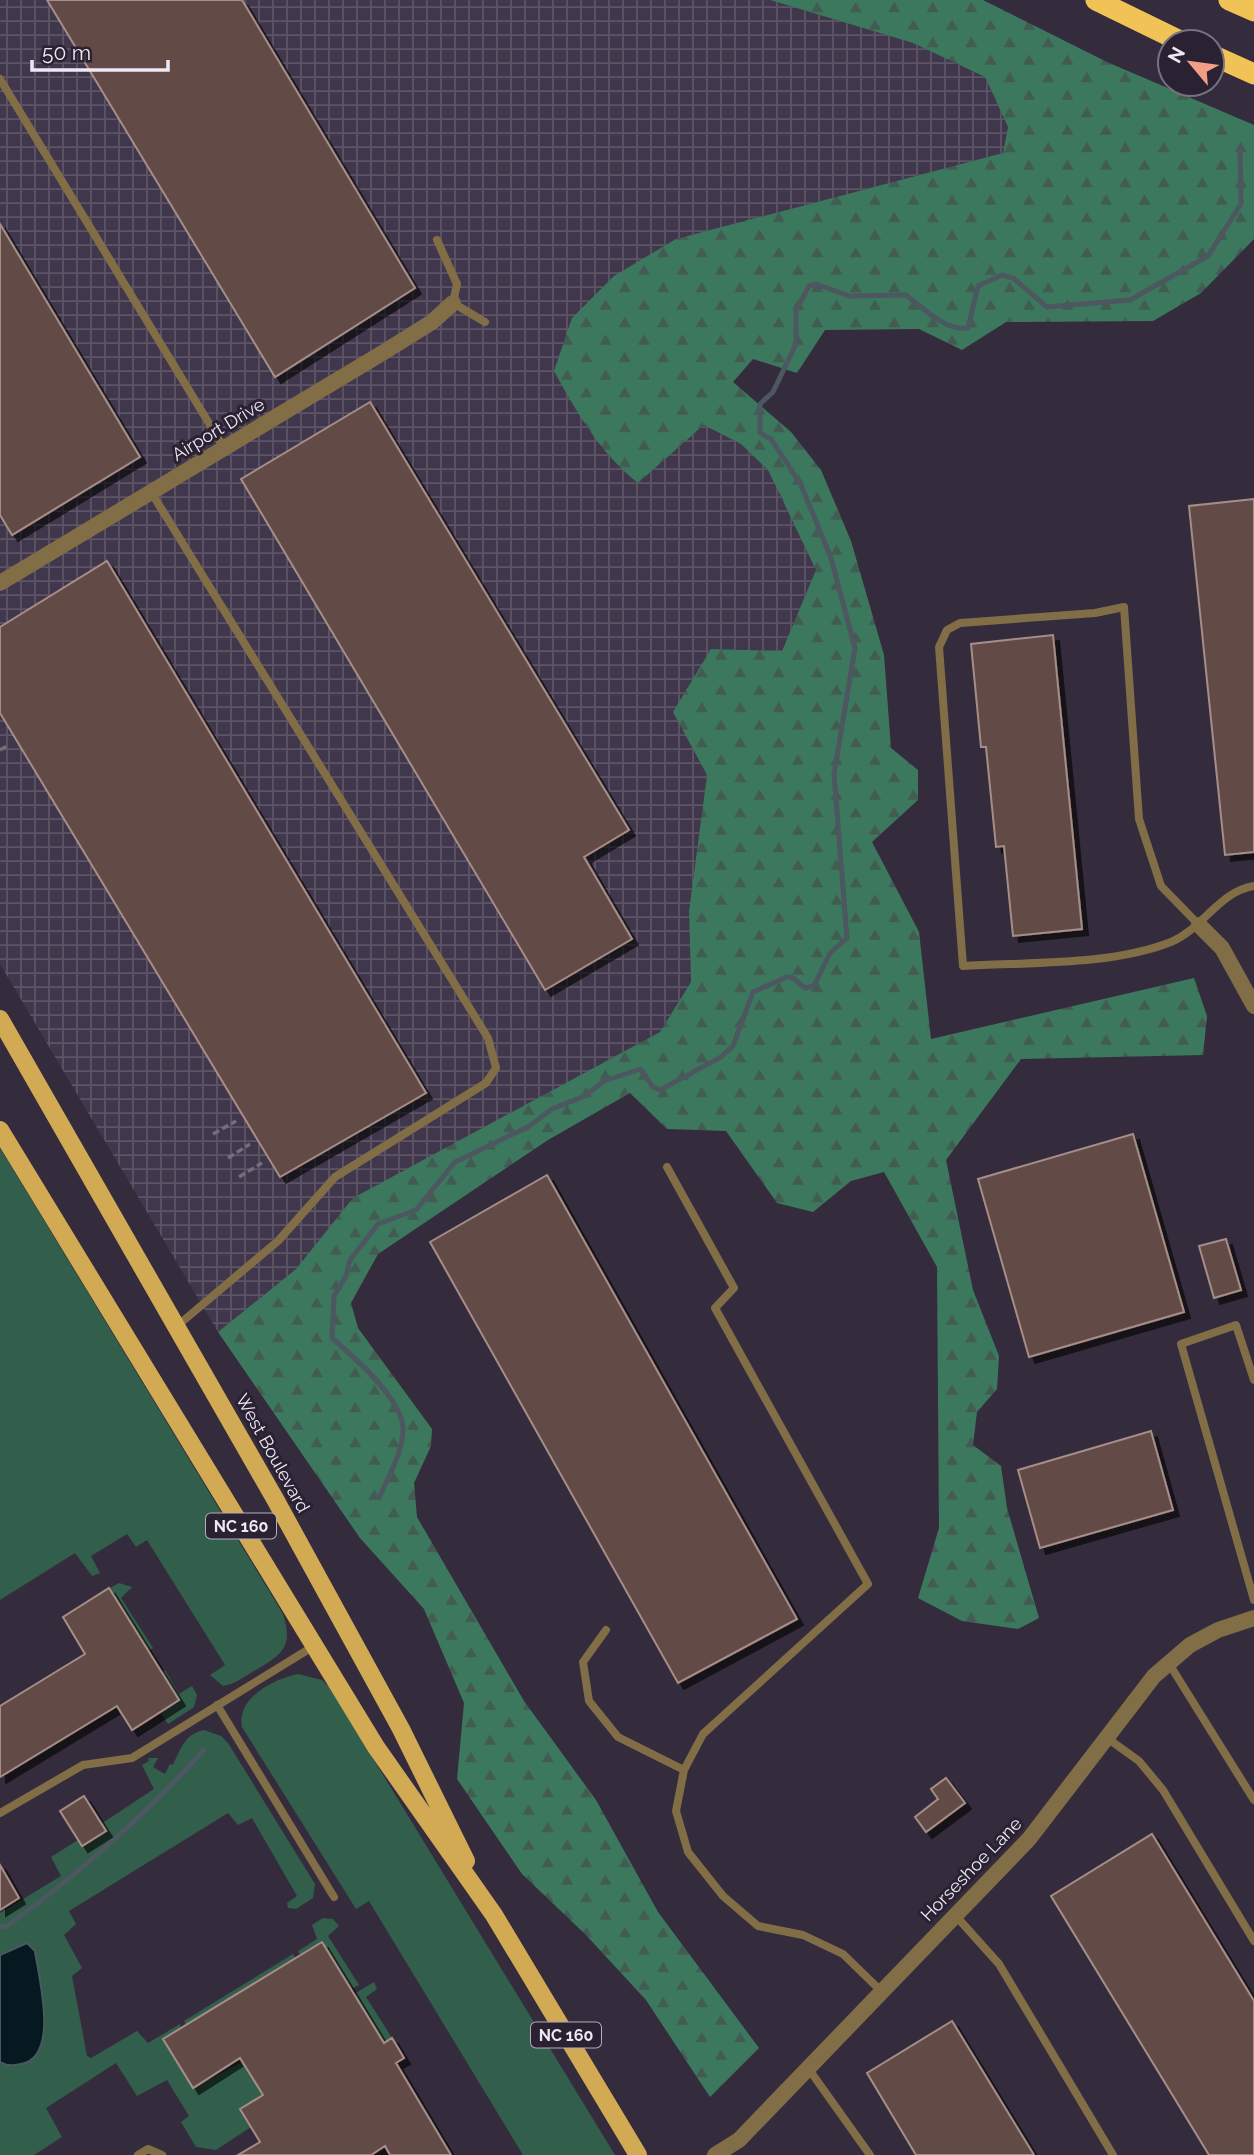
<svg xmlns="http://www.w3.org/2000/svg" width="1254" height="2155" font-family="Raleway,sans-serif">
  <defs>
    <pattern id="industrial-grid" width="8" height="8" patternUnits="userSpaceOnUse" patternTransform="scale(1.75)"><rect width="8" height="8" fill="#41374c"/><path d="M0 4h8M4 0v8" fill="none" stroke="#5d5466"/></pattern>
    <pattern id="forest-firs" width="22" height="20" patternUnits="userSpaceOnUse" patternTransform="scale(1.75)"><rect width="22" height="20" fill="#3c785e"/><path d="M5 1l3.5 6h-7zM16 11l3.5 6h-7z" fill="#425c52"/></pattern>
    <filter id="shadow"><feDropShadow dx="6" dy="6" stdDeviation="0" flood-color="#0009"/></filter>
  </defs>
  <rect width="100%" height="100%" fill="#342c3d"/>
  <path fill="url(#industrial-grid)" d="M0 0H770L913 43 985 77 1008 127 1003 153 676 239 638 483 704 425 741 444 768 470 816 570 782 651 711 649 674 712 707 775 689 911 691 982 660 1032 354 1198 296 1269 218 1332 0 964Z"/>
  <path fill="#325f4b" d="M0 1148 283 1614C294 1648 281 1655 254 1671 244 1677 235 1684 223 1686L210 1675 225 1665 147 1540 136 1547 127 1534 91 1556 100 1573 92 1576 75 1553 0 1600Z
    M119 1583 132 1587 121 1598 153 1648 148 1651 110 1588Z
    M165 1670 179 1694 192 1686 197 1695 194 1707 168 1724 160 1712 161 1672Z
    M298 1674 322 1680 330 1688 615 2155H523L369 1901 356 1909 242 1727C236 1698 274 1679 298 1674Z
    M204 1730 221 1736 228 1743 315 1884 313 1898 296 1909 288 1908 287 1903 297 1896 252 1818 238 1825 228 1813 69 1911 76 1924 64 1935 82 1968 72 1976 87 2056 91 2058 137 2031 148 2043 180 2024 193 2088 242 2062 263 2095 251 2127 216 2150 196 2147 181 2122 189 2116 167 2080 137 2096 116 2063 46 2108 62 2137 34 2155H0V1913L61 1876 51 1857 78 1840 82 1846 106 1832 101 1824 154 1789 142 1765 149 1761 148 1758H158L153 1767 165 1774 170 1764 173 1765C181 1748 185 1734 204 1730Z
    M323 1918 333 1919 339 1926 328 1936 359 1985 351 1989 322 1942 300 1955 298 1951 317 1939 312 1925Z
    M293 1954 295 1958 186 2025 184 2021Z
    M374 1982 377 1989 366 1997 392 2038 384 2043 354 1994Z"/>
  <path fill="url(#forest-firs)" d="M770 0H983L1107 62 1254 125V239L1201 293 1153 321 1006 322 962 350 919 329 825 330 797 373 753 359 733 382 791 432 821 470 851 541 884 655 891 748 918 770V800L872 842 919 932 931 1039 1194 978 1207 1016 1203 1055 1021 1059 946 1160 973 1290 999 1356 997 1389 977 1412 973 1445 1001 1466 1007 1508 1039 1618 1018 1629 962 1621 918 1598 939 1528 937 1267 884 1172 851 1181 813 1212 777 1203 726 1131 667 1129 630 1093 548 1140 378 1254 351 1303 358 1328 432 1429 431 1446 414 1483 417 1517 524 1701 596 1800 658 1912 759 2048 710 2097 646 2000 585 1934 522 1874 457 1779 464 1703 424 1609 360 1538 218 1332 296 1269 353 1198 660 1032 691 982 689 911 707 775 673 712 711 649 782 651 816 570 768 470 741 444 704 425 638 483C600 453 577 413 554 371L572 318 614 276 676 239 1003 153 1008 127 985 77 913 43Z"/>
  <path fill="#061921" stroke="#4c5760" stroke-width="2" d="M27 1943 35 1951C39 1979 60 2057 21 2064 13 2066 7 2066 0 2062V1955Z"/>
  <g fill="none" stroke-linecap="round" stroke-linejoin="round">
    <path stroke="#4c5760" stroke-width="5" d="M379 1498C388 1477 402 1454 403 1431 405 1401 353 1356 332 1338L334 1296 346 1276 350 1260 378 1224 416 1210 455 1162 528 1127 552 1109 585 1096 604 1081 640 1069 653 1087 660 1090 721 1057 733 1046 753 992 787 977 793 978 805 988 814 986 830 953 847 938 834 774 855 648 831 558 801 485 771 439 760 433V404L773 392 796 344V310L809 286 816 284 849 296 906 295C923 308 945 331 968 328L978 286 1002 275 1013 278 1047 307 1130 300 1208 256 1241 204 1240 148
      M0 1927 7 1926C79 1874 145 1815 204 1750"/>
  </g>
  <path fill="#624c46" stroke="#a68d87" stroke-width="2" filter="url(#shadow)" d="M47 0H242L415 288 275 377Z
    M0 224 140 457 12 535 0 515Z
    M370 402 629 830 584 857 632 939 545 990 241 479Z
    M1254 499V852L1225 855 1189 506Z
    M107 561 426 1093 280 1177 0 713V627Z
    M1053 635 1082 929 1013 936 1004 846 996 847 986 747H981L971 644Z
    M1133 1134 1184 1312 1029 1357 978 1179Z
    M547 1175 797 1619 678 1683 430 1242Z
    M1226 1239 1241 1290 1214 1298 1199 1246Z
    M1151 1431 1173 1510 1040 1548 1018 1470Z
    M109 1588 179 1700 132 1730 117 1706 0 1777V1706L85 1654 63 1617Z
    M946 1778 965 1803 926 1832 915 1817 938 1799 931 1789Z
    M84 1796 106 1831 82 1846 60 1811Z
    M1152 1834 1254 2001V2155H1209L1051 1896Z
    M0 1865 19 1898 0 1910Z
    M322 1942 384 2043 392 2038 404 2058 396 2063 451 2155H390L385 2146 371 2155H238L260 2142 240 2109 263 2095 240 2058 193 2088 163 2039Z
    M952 2021 1034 2155H916L867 2073Z"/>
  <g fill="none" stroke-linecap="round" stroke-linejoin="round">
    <path stroke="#746d7c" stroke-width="3.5" stroke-dasharray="7 3.5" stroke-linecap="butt" d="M0 750 9 745
      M213 1134 236 1121
      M228 1158 250 1144
      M239 1177 262 1163"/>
    <path stroke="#816e46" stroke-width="8" d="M0 79 224 448
      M437 240 457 284 453 303 485 322
      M151 492 488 1038 496 1068 486 1083 335 1177 278 1241 177 1326
      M1199 925 1161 886 1139 819 1124 607 1095 613 960 623 947 630 939 647 963 966C1028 962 1110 966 1171 942 1204 928 1218 892 1254 886
      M667 1167 734 1288 715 1308 868 1584 703 1734 684 1770 676 1811 688 1852 723 1896 758 1926 803 1935 843 1954 881 1991
      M1254 1380 1236 1325 1181 1344 1254 1600
      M606 1630 583 1662 589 1701 618 1737 684 1770
      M1168 1662 1254 1800
      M217 1705 334 1897
      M1107 1738 1139 1761 1163 1790 1254 1941
      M0 1813 83 1765 132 1758 314 1646
      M955 1915 999 1964 1113 2155
      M808 2068 870 2155
      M138 2155 148 2149 162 2155"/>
    <path stroke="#816e46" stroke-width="16" d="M0 583 384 352 432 322 453 303
      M1199 925 1222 948 1254 1006
      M715 2155 739 2140 1029 1839 1154 1676 1190 1645 1218 1630 1254 1618"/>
    <path stroke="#d1aa53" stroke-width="18" d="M0 1019 275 1499 401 1729 466 1861
      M0 1130 376 1747 494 1915 638 2155"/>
    <path stroke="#f1c256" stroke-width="21" d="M1096 0 1182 42
      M1229 0 1254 11
      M1212 55 1254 74"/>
  </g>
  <g text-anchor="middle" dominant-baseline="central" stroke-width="6" stroke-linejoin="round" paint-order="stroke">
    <g fill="#2a2232" stroke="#b3adba" stroke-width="2">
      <rect x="206" y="1513.5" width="70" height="25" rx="5"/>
      <rect x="531" y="2022.5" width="70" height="25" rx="5"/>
    </g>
    <g font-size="16" font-weight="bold" fill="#eee9f4">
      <text x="241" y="1526">NC 160</text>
      <text x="566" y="2035">NC 160</text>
    </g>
    <g font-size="18" fill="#eee9f4" stroke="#2a2232">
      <text transform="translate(218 429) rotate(-31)">Airport Drive</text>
      <text transform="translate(273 1453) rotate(61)">West Boulevard</text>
      <text transform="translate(971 1869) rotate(-46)">Horseshoe Lane</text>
    </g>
  </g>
  <g transform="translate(1191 63) rotate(299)"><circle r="33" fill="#2a2232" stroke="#787280" stroke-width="2"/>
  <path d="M0-5L12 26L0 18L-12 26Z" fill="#f49e88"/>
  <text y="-10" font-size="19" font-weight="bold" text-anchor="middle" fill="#eee9f4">N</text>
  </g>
  <path d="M32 60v10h136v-10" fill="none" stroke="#eee9f4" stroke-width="3.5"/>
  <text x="42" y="60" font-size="21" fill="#eee9f4" stroke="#2a2232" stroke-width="5" paint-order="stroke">50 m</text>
</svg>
